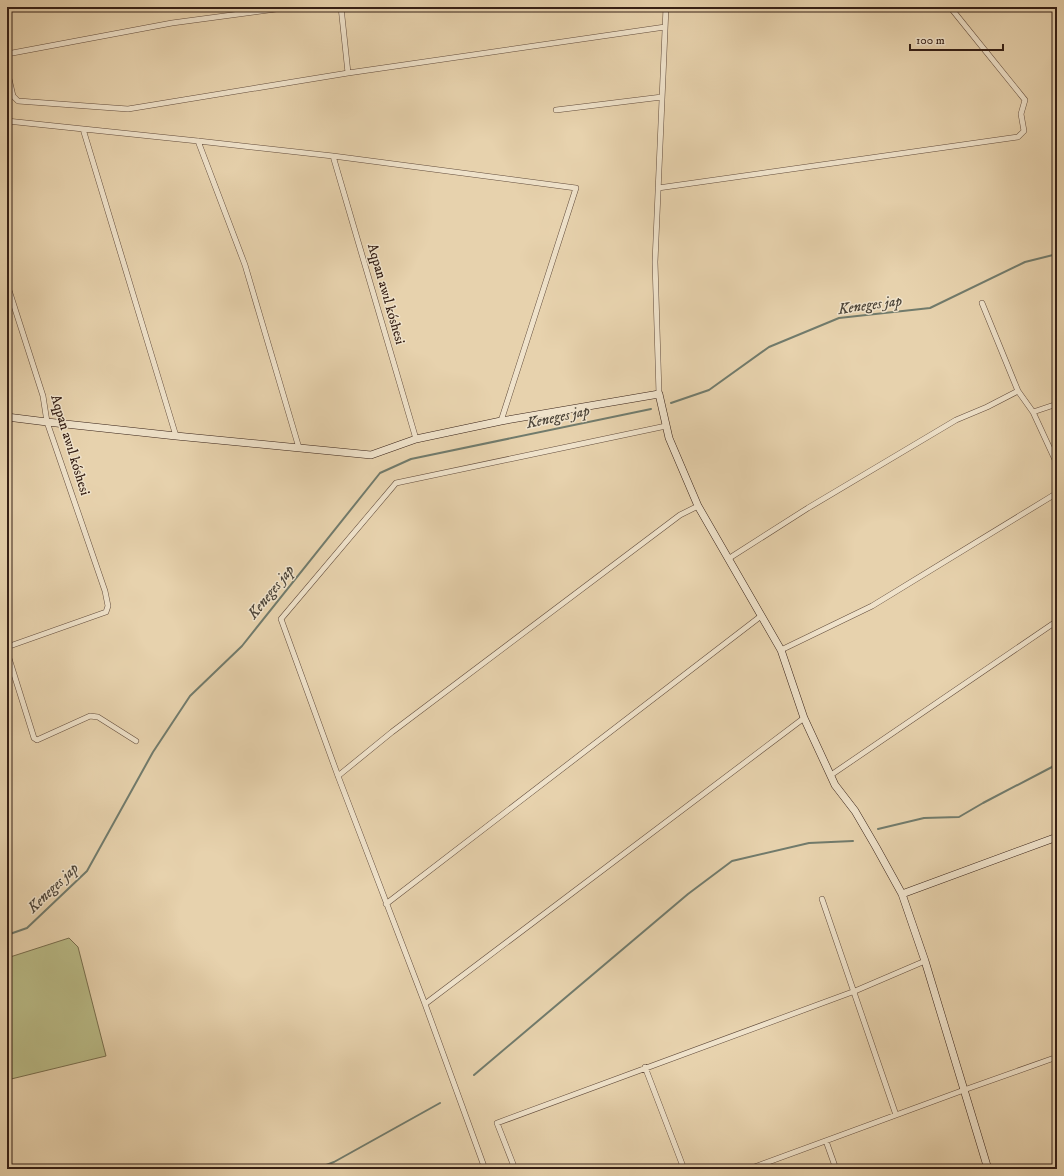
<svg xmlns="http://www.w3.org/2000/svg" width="1064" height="1176" font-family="'IM FELL DW Pica',serif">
  <rect width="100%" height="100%" fill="#e7d2ad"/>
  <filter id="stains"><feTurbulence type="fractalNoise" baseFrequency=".005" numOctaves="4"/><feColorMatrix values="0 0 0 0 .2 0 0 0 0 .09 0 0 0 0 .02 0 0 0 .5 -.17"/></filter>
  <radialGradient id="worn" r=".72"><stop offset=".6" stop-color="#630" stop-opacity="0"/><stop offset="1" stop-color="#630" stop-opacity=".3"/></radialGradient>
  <path fill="#b9bb87" stroke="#786e4e" d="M69 938 78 947 106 1056 7 1080V958Z"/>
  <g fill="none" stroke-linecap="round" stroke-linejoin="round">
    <path stroke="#717b6c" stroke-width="2" d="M671 403 709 390 769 347 839 318 930 308 1025 262 1057 254
      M878 829 924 818 959 817 983 803 1052 767 1057 761
      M7 935 27 928 87 871 153 752 190 696 242 646 380 473 411 459 651 409
      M474 1075 688 894 732 861 809 843 853 841
      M58 1169 79 1166 85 1169
      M316 1169 334 1162 440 1103"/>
    <defs>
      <path id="street" d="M341 7 348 73
        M7 54 172 23 291 7
        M7 70 13 96 18 101 128 109 348 73 665 27
        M556 110 662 97
        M7 121 198 141 333 156 576 188 501 421
        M83 129 176 436
        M198 141 245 265 299 448
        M333 156 416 439
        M658 188 1018 137 1024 131 1021 114 1025 100 950 7
        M7 284 43 396 47 422 105 591 108 606 106 612 7 647
        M1018 391 1033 412 1057 464
        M659 394 655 262 666 7
        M1033 412 1057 404
        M728 559 808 508 956 420 987 407 1018 391 982 303
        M781 650 872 606 1057 493
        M7 652 34 738 37 740 90 716 98 717 136 741
        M831 775 1057 621
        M338 776 392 732 680 515 698 506
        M822 899 896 1115
        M386 904 761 616
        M425 1004 804 718
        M645 1067 684 1169
        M826 1141 836 1169
        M485 1169 425 1004 338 776 281 619 396 483 666 426
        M515 1169 497 1123 855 991 925 961
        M749 1169 964 1090 1057 1057"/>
      <path id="secondary" d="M7 417 47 422 176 436 371 455 416 439 501 421 659 394 669 438 698 506 781 650 804 718 835 785 855 811 876 847 902 894 925 961 988 1169
        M902 894 1057 837"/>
    </defs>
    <use href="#street" stroke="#624c3c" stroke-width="6"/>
    <use href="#secondary" stroke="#362016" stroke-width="8"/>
    <use href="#street" stroke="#efe2ca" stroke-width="5"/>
    <use href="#secondary" stroke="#efe2ca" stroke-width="7"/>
  </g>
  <g text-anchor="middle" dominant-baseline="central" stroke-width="3" stroke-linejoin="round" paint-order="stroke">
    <g font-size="14" fill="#362016" stroke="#efe2ca">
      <text transform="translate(386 294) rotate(74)">Aqpan awıl kóshesi</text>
      <text transform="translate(70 445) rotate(73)">Aqpan awıl kóshesi</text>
    </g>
    <g font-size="15" font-style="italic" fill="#4e463a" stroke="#efe2ca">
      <text transform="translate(870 305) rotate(-8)">Keneges jap</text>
      <text transform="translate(558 417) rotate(-12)">Keneges jap</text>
      <text transform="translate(271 592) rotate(-51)">Keneges jap</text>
      <text transform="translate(53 888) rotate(-44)">Keneges jap</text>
    </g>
  </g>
  <rect width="1064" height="1176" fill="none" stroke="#e7d2ad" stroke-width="24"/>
  <rect x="8" y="8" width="1048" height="1160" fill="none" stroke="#362016" stroke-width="2"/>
  <rect x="12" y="12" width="1040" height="1152" fill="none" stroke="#362016"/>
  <path d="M910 44v6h93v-6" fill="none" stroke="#362016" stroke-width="2"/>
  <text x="916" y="44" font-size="12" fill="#362016" stroke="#efe2ca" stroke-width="3" paint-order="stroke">100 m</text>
  <rect width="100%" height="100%" filter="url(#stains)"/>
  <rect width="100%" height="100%" fill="url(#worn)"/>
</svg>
